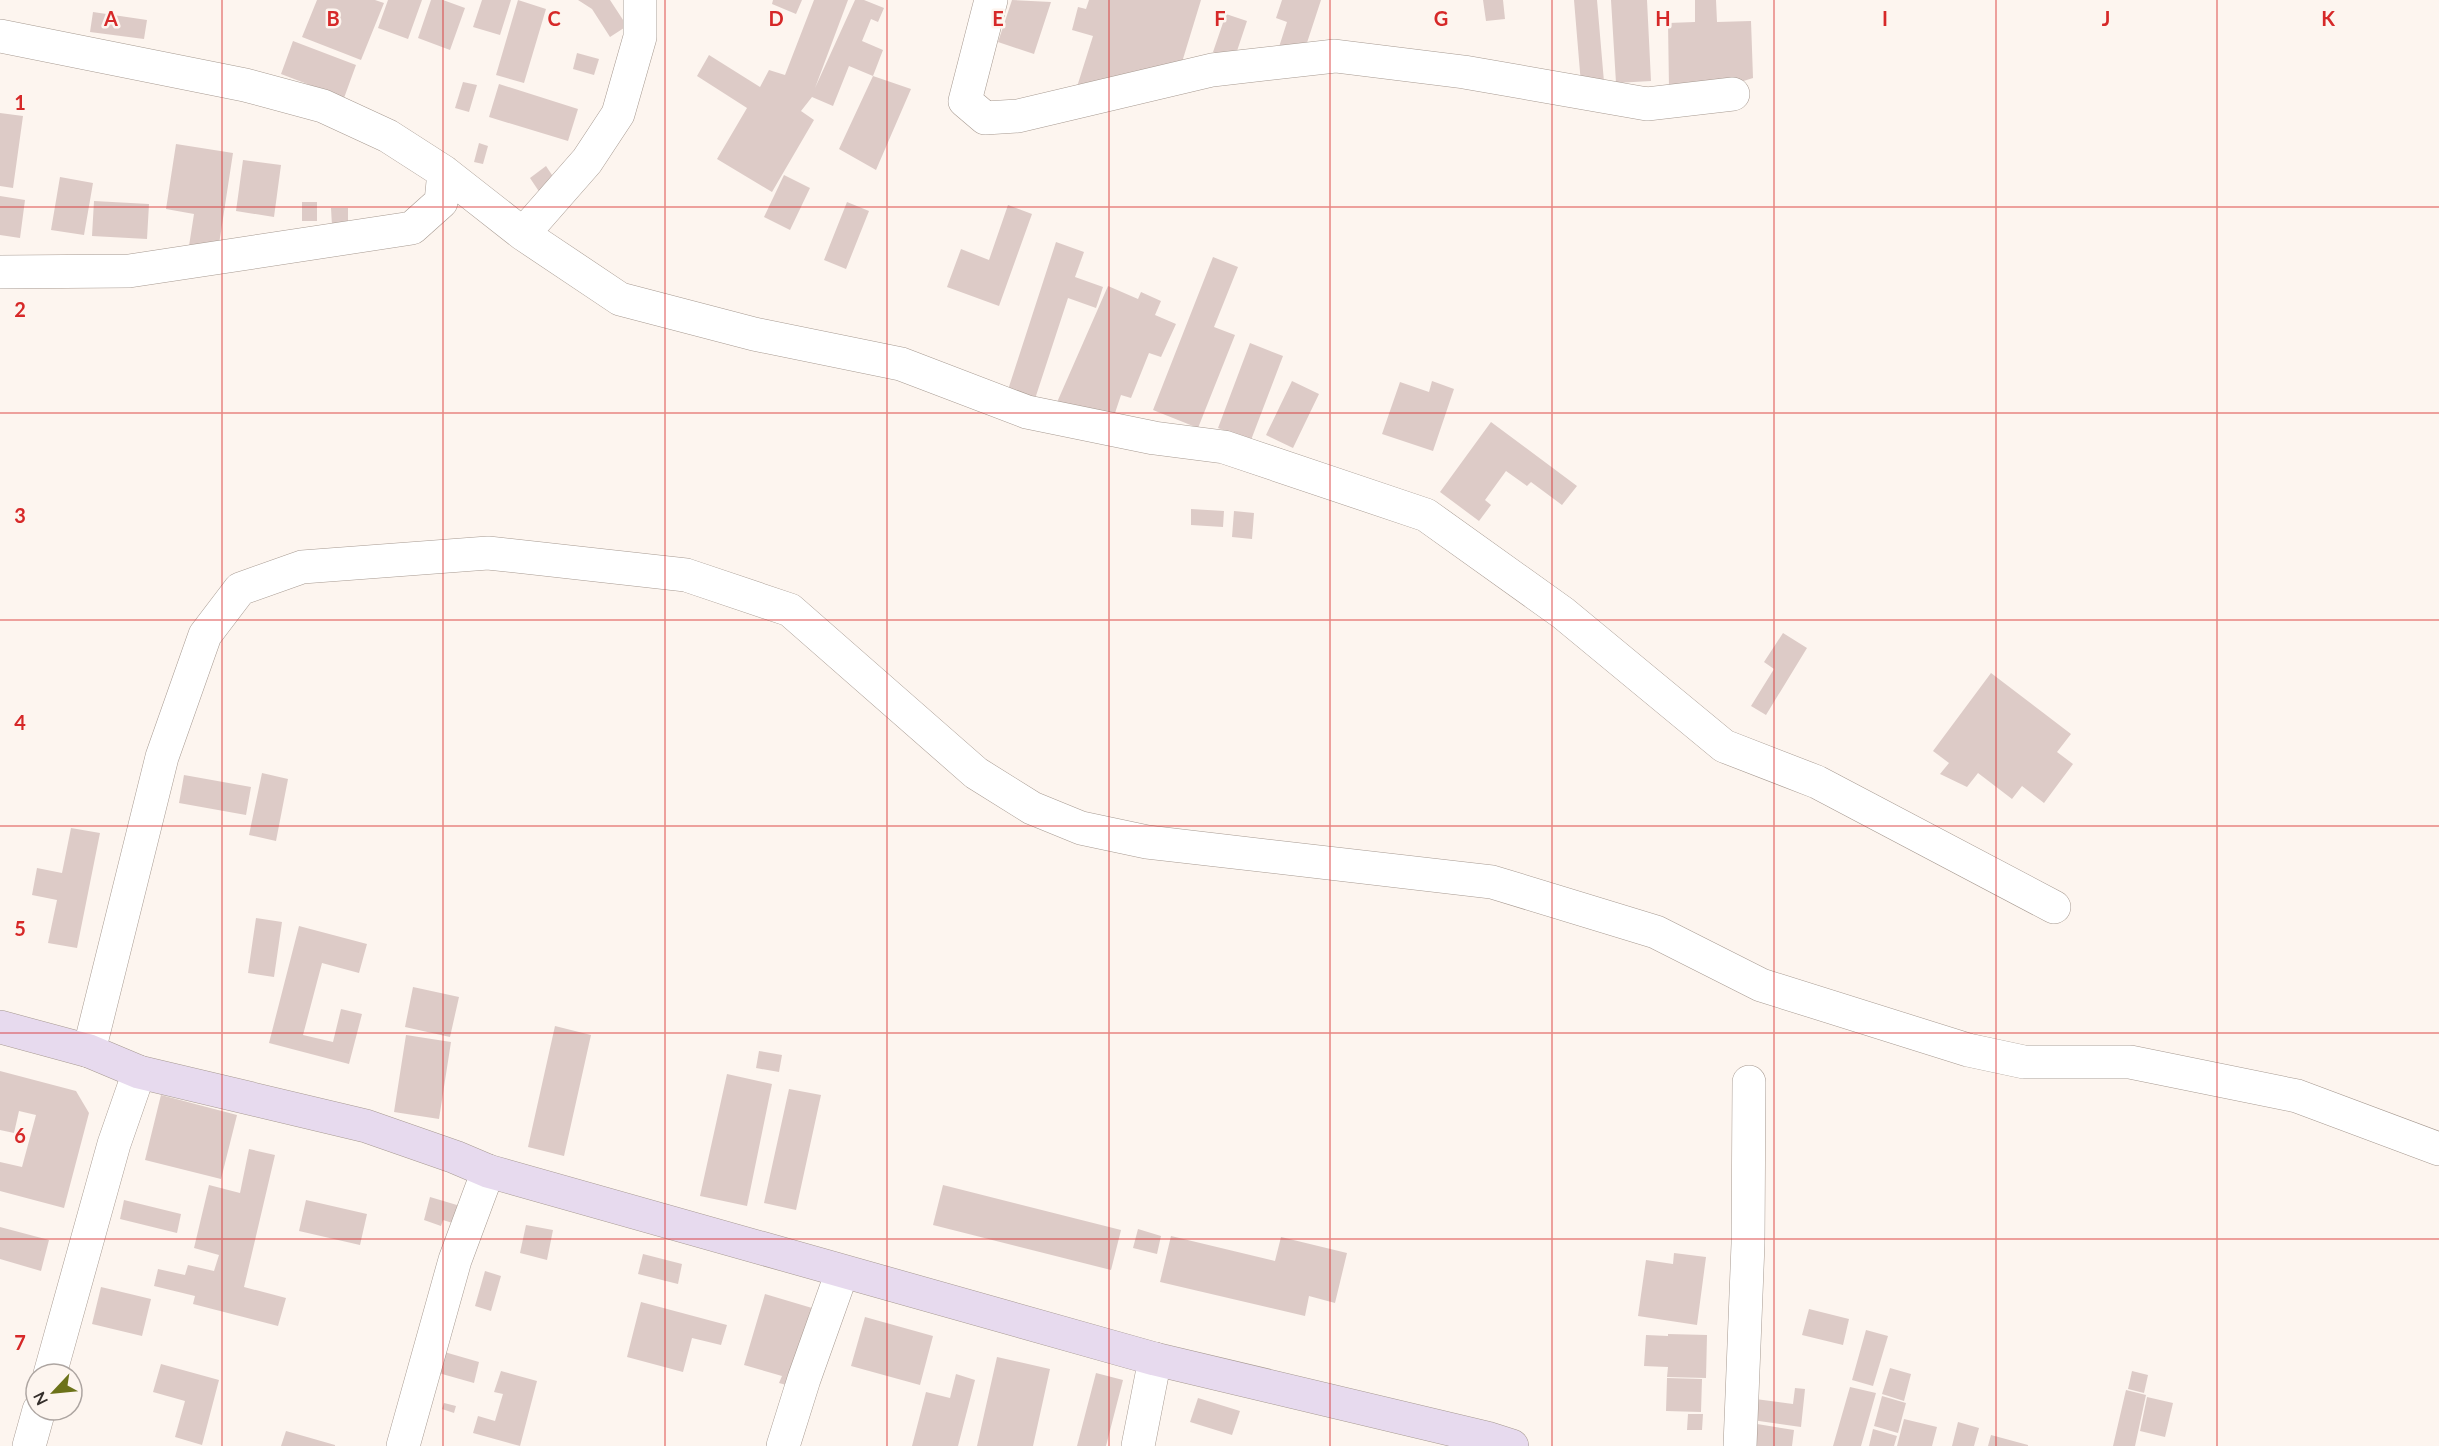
<svg xmlns="http://www.w3.org/2000/svg" width="2439" height="1446" font-family="Lato,sans-serif">
  <rect width="100%" height="100%" fill="#fdf5ef"/>
  <path fill="#ddcbc7" d="M317 0H375L384 3 361 60 302 37Z
    M388 0H422L408 39 378 28Z
    M431 0H443L465 8 450 50 418 38Z
    M482 0H511L500 35 473 27Z
    M518 0 546 9 524 83 496 75Z
    M578 0H610L627 26 610 37 592 9Z
    M773 0H802L796 14 772 4Z
    M814 0H848L815 88 855 0H864L884 8 878 22 871 19 862 41 883 50 873 76 849 66 833 106 812 97 801 111 814 120 772 192 717 159 747 108 697 76 709 55 760 87 769 70 785 75Z
    M1012 0 1051 2 1034 54 998 42Z
    M1089 0H1201L1179 72 1076 90 1093 36 1072 30 1078 7 1086 9Z
    M1282 0H1321L1303 55 1279 47 1287 22 1276 18Z
    M1483 0H1503L1505 19 1486 21Z
    M1574 0H1597L1604 82 1581 84Z
    M1611 0H1647L1651 81 1616 83Z
    M1695 0H1716L1717 22 1751 21 1753 78 1721 88H1669L1668 23 1695 22Z
    M93 12 147 20 144 39 90 32Z
    M1226 14 1247 21 1234 60 1213 52Z
    M293 41 356 65 344 98 281 74Z
    M577 53 599 59 594 75 573 69Z
    M873 76 911 89 876 170 839 149Z
    M463 82 477 85 469 112 455 108Z
    M499 84 578 109 568 141 489 117Z
    M0 113 23 116 13 188 0 186Z
    M479 143 488 146 483 164 474 162Z
    M176 144 233 153 218 251 189 246 194 214 166 209Z
    M243 160 281 165 274 217 236 211Z
    M546 166 556 181 540 193 530 178Z
    M784 175 810 188 790 230 764 217Z
    M60 177 93 183 84 235 51 230Z
    M0 196 25 200 20 238 0 235Z
    M94 201 149 204 147 239 92 236Z
    M302 202H317V221H302Z
    M847 202 869 211 846 269 824 260Z
    M1008 205 1032 214 999 306 947 287 961 249 989 260Z
    M331 208H348V226H332Z
    M1056 242 1084 252 1075 277 1103 287 1096 308 1068 298 1032 408 1005 399Z
    M1213 257 1238 267 1214 327 1235 335 1198 428 1153 410Z
    M1108 286 1138 299 1141 292 1161 301 1155 315 1176 324 1161 357 1149 353 1131 398 1121 395 1112 422 1051 416Z
    M1250 343 1283 356 1251 440 1218 428Z
    M1292 381 1319 394 1293 448 1266 435Z
    M1432 381 1454 389 1433 451 1382 434 1400 382 1429 392Z
    M1491 422 1577 486 1562 505 1531 482 1527 486 1506 471 1485 500 1491 505 1479 521 1440 492Z
    M1191 509 1224 511 1223 527 1191 525Z
    M1234 511 1254 513 1252 539 1232 537Z
    M1783 633 1807 648 1766 715 1751 706 1774 669 1764 662Z
    M1991 673 2071 734 2057 752 2073 764 2044 803 2022 786 2012 799 1978 773 1967 787 1940 774 1949 763 1933 751Z
    M262 773 288 779 276 841 249 835Z
    M184 775 251 787 246 815 179 803Z
    M71 828 100 833 77 948 48 943 57 900 32 895 37 868 62 873Z
    M256 918 282 922 274 977 248 973Z
    M299 926 367 944 359 973 322 963 303 1035 333 1042 341 1009 362 1014 349 1064 269 1043Z
    M413 987 459 997 450 1037 405 1027Z
    M555 1026 591 1035 564 1156 528 1147Z
    M406 1035 451 1042 439 1119 394 1112Z
    M759 1051 782 1055 779 1072 756 1068Z
    M0 1071 76 1091 89 1113 64 1208 0 1191V1162L22 1167 36 1115 19 1111 14 1133 0 1130Z
    M727 1074 772 1084 747 1206 700 1196Z
    M789 1089 821 1095 796 1210 764 1203Z
    M161 1095 237 1115 221 1179 145 1160Z
    M249 1149 275 1155 244 1287 286 1298 278 1326 193 1304 195 1296 154 1286 158 1269 185 1275 188 1265 214 1271 219 1255 194 1248 209 1185 240 1193Z
    M943 1185 1121 1230 1111 1270 933 1225Z
    M430 1197 467 1208 462 1226 443 1220 441 1226 424 1220Z
    M124 1200 181 1214 177 1233 120 1219Z
    M306 1200 367 1214 360 1245 299 1231Z
    M526 1225 553 1230 547 1260 520 1253Z
    M0 1227 49 1240 41 1271 0 1259Z
    M1138 1229 1161 1236 1157 1254 1133 1248Z
    M1171 1236 1275 1261 1281 1237 1347 1253 1335 1303 1309 1296 1305 1316 1160 1282Z
    M1674 1253 1706 1257 1697 1325 1638 1316 1646 1260 1673 1264Z
    M643 1254 682 1264 678 1284 638 1274Z
    M485 1271 501 1276 491 1311 475 1306Z
    M101 1287 151 1299 142 1336 92 1324Z
    M765 1294 812 1308 790 1386 779 1383 782 1376 744 1365Z
    M641 1302 727 1325 721 1345 692 1338 683 1372 627 1357Z
    M1809 1309 1849 1319 1843 1345 1802 1335Z
    M865 1317 933 1336 920 1385 851 1366Z
    M1866 1330 1888 1336 1873 1386 1852 1380Z
    M1668 1334 1707 1335 1706 1378 1667 1377 1668 1367 1644 1366 1646 1335 1668 1336Z
    M441 1351 479 1362 474 1383 435 1372Z
    M997 1357 1050 1369 1033 1446H977Z
    M161 1364 219 1380 202 1445 175 1437 185 1401 153 1392Z
    M1890 1368 1911 1374 1904 1401 1882 1394Z
    M501 1371 537 1381 520 1446 473 1433 478 1416 495 1421 503 1394 494 1392Z
    M2132 1371 2148 1375 2144 1393 2128 1389Z
    M1096 1373 1123 1380 1106 1446H1077Z
    M956 1374 975 1380 958 1446H912L926 1392 950 1398Z
    M1667 1378 1702 1379 1701 1412 1666 1411Z
    M1850 1387 1876 1393 1861 1446H1833Z
    M1795 1388 1805 1389 1801 1427 1745 1419 1748 1398 1793 1404Z
    M2126 1390 2146 1395 2135 1446H2113Z
    M1882 1396 1906 1403 1898 1433 1874 1426Z
    M2147 1397 2173 1403 2165 1437 2140 1431Z
    M1198 1398 1240 1411 1232 1435 1190 1422Z
    M444 1403 456 1406 454 1413 442 1409Z
    M1688 1414H1703L1702 1430H1687Z
    M1904 1419 1937 1427 1932 1446H1897Z
    M1958 1422 1979 1428 1974 1446H1952Z
    M1751 1423 1794 1430 1792 1446H1748Z
    M1873 1429 1897 1436 1894 1446H1869Z
    M286 1431 335 1445V1446H281Z
    M1991 1435 2028 1445V1446H1988Z"/>
  <g fill="none" stroke-linecap="round" stroke-linejoin="round">
    <defs>
      <path id="street" d="M991 0 965 101 985 118 1018 116 1212 70 1335 56 1464 72 1647 104 1733 94
        M0 36 245 85 323 106 388 136 444 172 523 234 620 299 754 334 901 364 1027 412 1154 438 1224 447 1426 515 1563 613 1724 746 1817 782 2054 907
        M523 234 587 161 618 114 640 37V0
        M0 272 129 271 412 228 441 202 444 172
        M89 1051 162 757 205 635 240 589 302 567 488 553 686 575 790 610 976 773 1032 808 1081 828 1147 842 1492 882 1656 932 1761 985 1968 1050 2024 1062H2130L2297 1096 2439 1149
        M50 1374 114 1144 139 1072
        M29 1446 39 1410
        M403 1446 455 1260 488 1171
        M783 1446 804 1379 842 1272
        M1138 1446 1155 1359
        M1740 1446 1748 1244 1749 1082"/>
      <path id="secondary" d="M0 1027 89 1051 139 1072 366 1126 455 1157 488 1171 1155 1359 1487 1438 1512 1446"/>
    </defs>
    <use href="#street" stroke="#a79a91" stroke-width="34"/>
    <use href="#secondary" stroke="#a79a91" stroke-width="34"/>
    <use href="#street" stroke="#fff" stroke-width="33"/>
    <use href="#secondary" stroke="#e7daee" stroke-width="33"/>
  </g>
  <path fill="none" stroke="#d62828" stroke-width="1.5" stroke-opacity="0.55" d="M222 0V1446M443 0V1446M665 0V1446M887 0V1446M1109 0V1446M1330 0V1446M1552 0V1446M1774 0V1446M1996 0V1446M2217 0V1446M0 207H2439M0 413H2439M0 620H2439M0 826H2439M0 1033H2439M0 1239H2439"/>
  <g font-size="20" text-anchor="middle" font-weight="bold" fill="#d62828" stroke="#fdf5ef" stroke-width="5" stroke-linejoin="round" paint-order="stroke">
    <text x="111" y="26">A</text>
    <text x="333" y="26">B</text>
    <text x="554" y="26">C</text>
    <text x="776" y="26">D</text>
    <text x="998" y="26">E</text>
    <text x="1220" y="26">F</text>
    <text x="1441" y="26">G</text>
    <text x="1663" y="26">H</text>
    <text x="1885" y="26">I</text>
    <text x="2106" y="26">J</text>
    <text x="2328" y="26">K</text>
    <text x="20" y="110">1</text>
    <text x="20" y="317">2</text>
    <text x="20" y="523">3</text>
    <text x="20" y="730">4</text>
    <text x="20" y="936">5</text>
    <text x="20" y="1143">6</text>
    <text x="20" y="1350">7</text>
  </g>
  <g transform="translate(54 1392) rotate(244)"><circle r="28" fill="#fdf5ef" stroke="#ada5a1" stroke-width="1.5"/>
  <path d="M0-4.5L10 22L0 15L-10 22Z" fill="#6c7219"/>
  <text y="-9" font-size="16" font-weight="bold" text-anchor="middle" fill="#342e2b">N</text>
  </g>
</svg>
